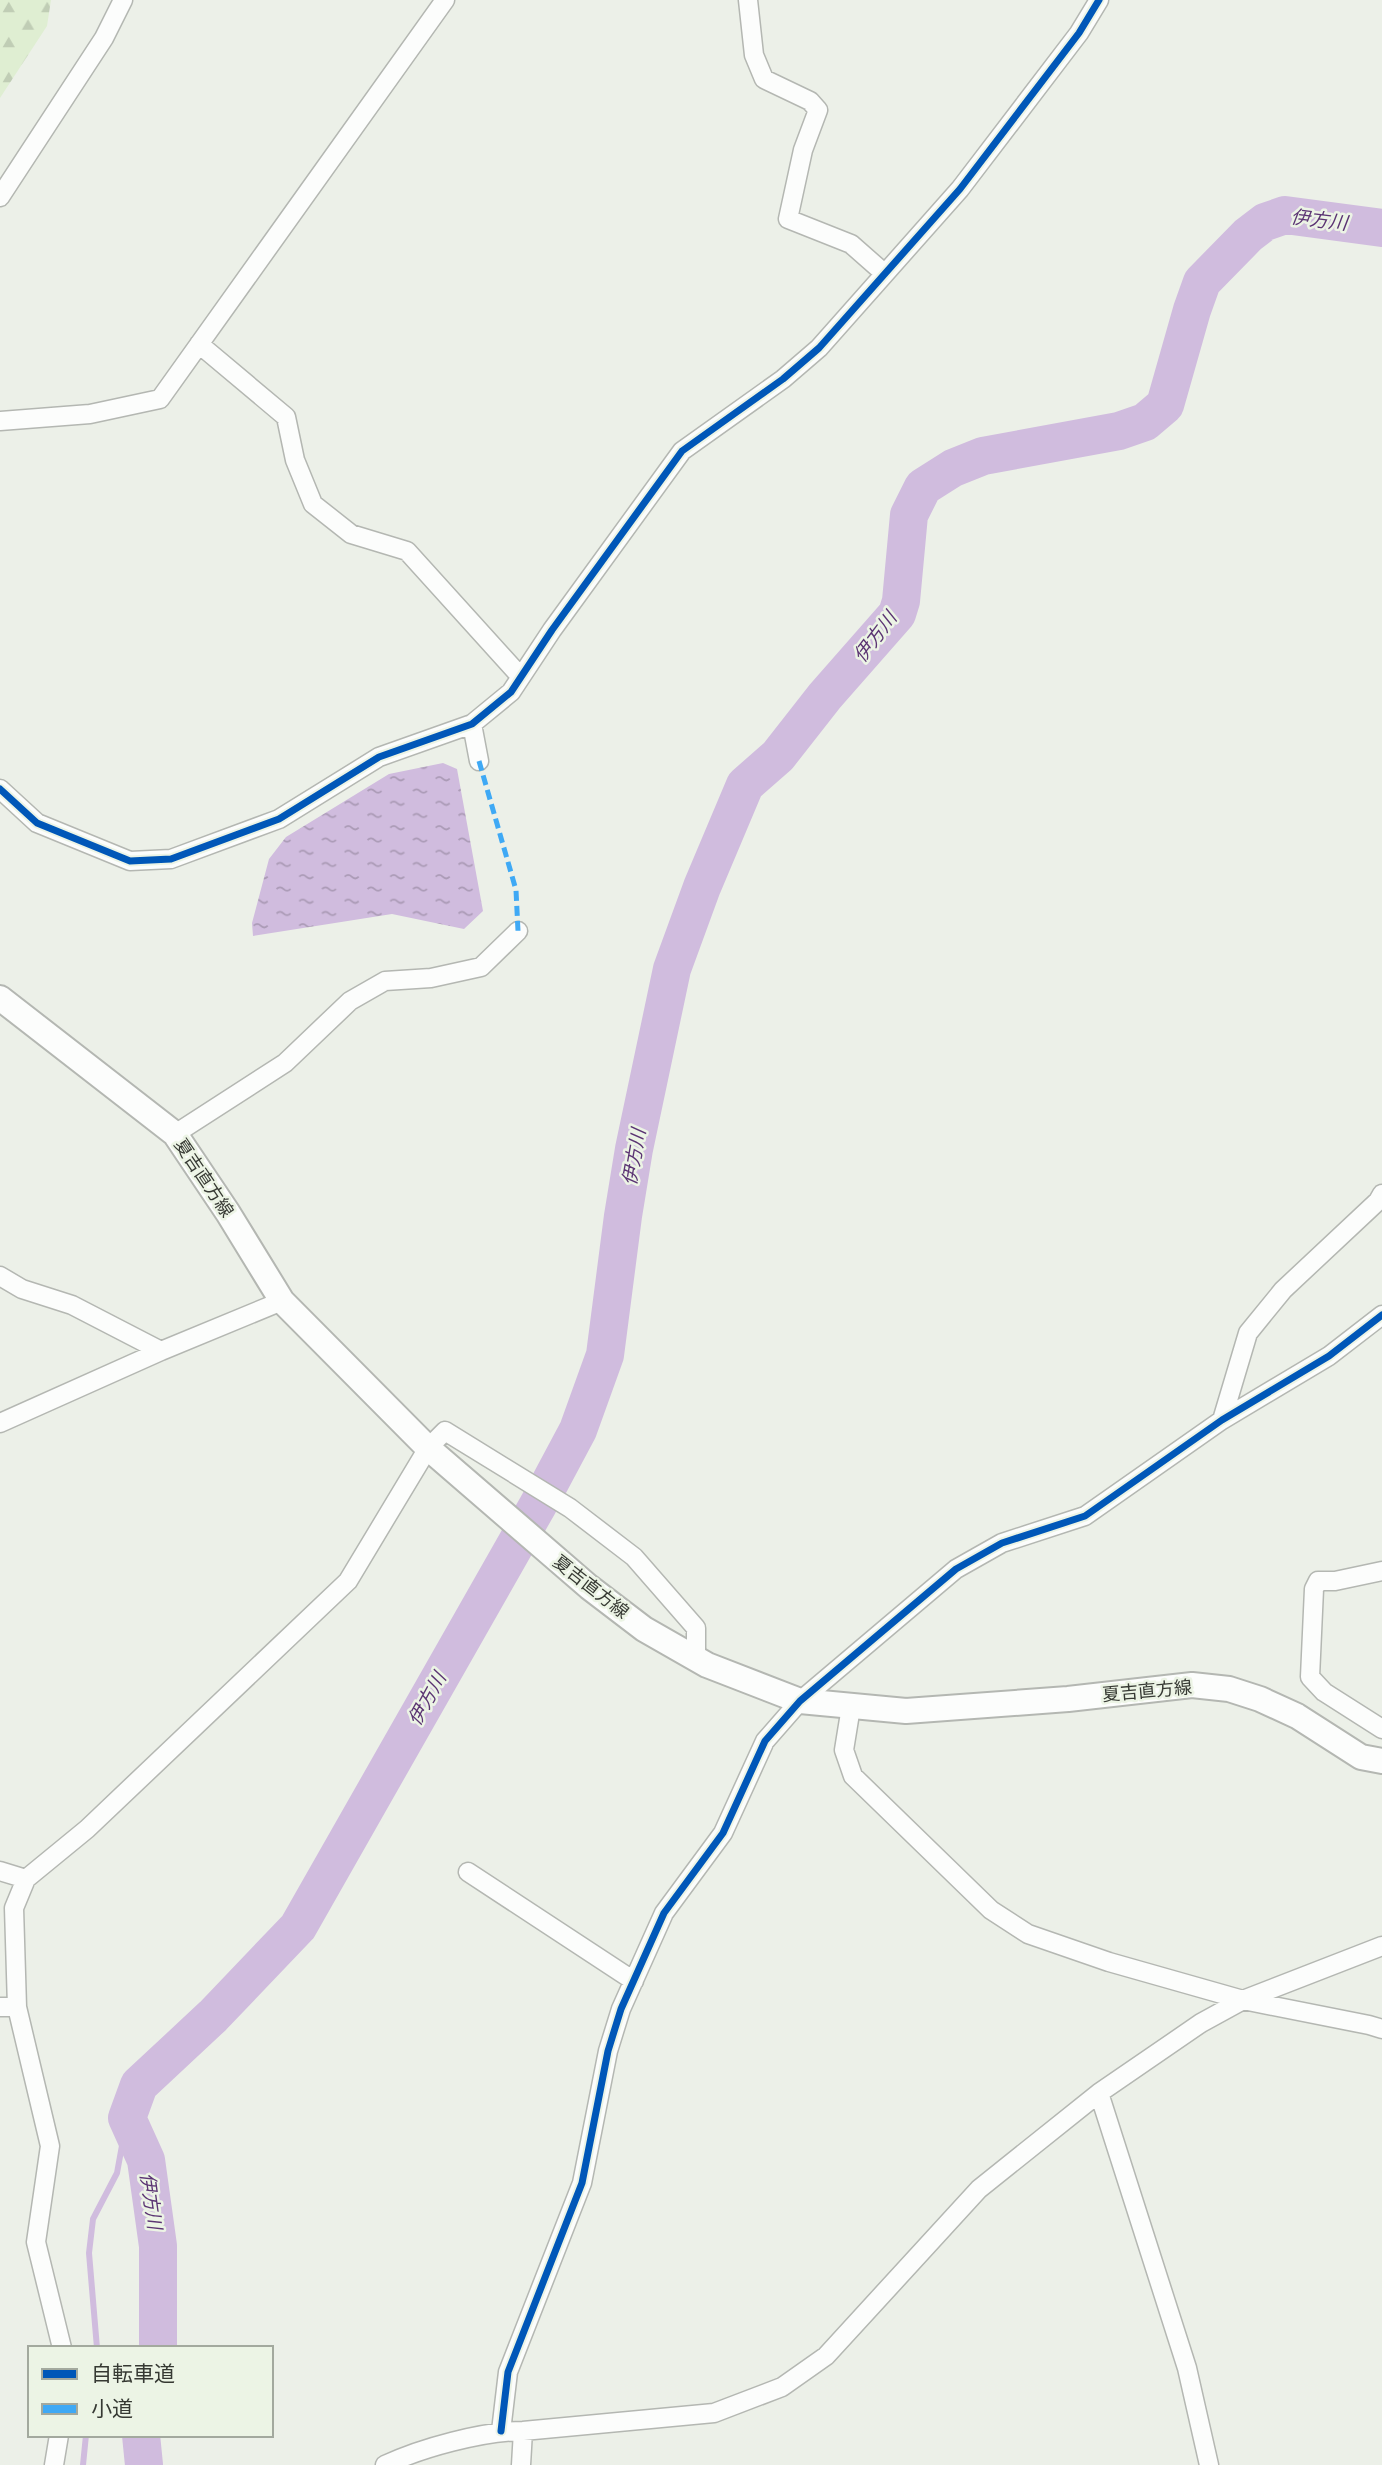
<svg xmlns="http://www.w3.org/2000/svg" width="1382" height="2465" font-family="Arial,'Noto Sans JP',sans-serif">
  <defs>
    <pattern id="forest-firs" width="22" height="20" patternUnits="userSpaceOnUse" patternTransform="scale(1.75)"><rect width="22" height="20" fill="#dfeed2"/><path d="M5 1l3.5 6h-7zM16 11l3.5 6h-7z" fill="#c0cdb5"/></pattern>
    <pattern id="water-ripples" width="26" height="14" patternUnits="userSpaceOnUse" patternTransform="scale(1.75)"><rect width="26" height="14" fill="#d0bcde"/><path d="M2 4q2-2 4 0t4 0M15 11q2-2 4 0t4 0" fill="none" stroke="#aa9ab5"/></pattern>
  </defs>
  <rect width="100%" height="100%" fill="#ecf0e8"/>
  <path fill="url(#forest-firs)" d="M0 0H51L47 26 0 98Z"/>
  <path fill="url(#water-ripples)" d="M443 763 457 769 483 911 464 929 392 914 253 936 252 923 269 859 286 837 389 774Z"/>
  <g fill="none" stroke-linecap="round" stroke-linejoin="round">
    <path stroke="#d0bcde" stroke-width="6" d="M97 2348 89 2253 93 2219 117 2173 127 2118
      M83 2465 86 2435"/>
    <path stroke="#d0bcde" stroke-width="38" d="M158 2348V2246L146 2160 127 2118 139 2085 213 2016 298 1927 538 1505 578 1430 605 1355 623 1216 634 1149 672 969 702 887 745 785 778 756 825 696 897 614 901 601 909 515 923 487 953 468 983 456 1119 431 1145 422 1165 405 1192 310 1202 282 1248 235 1265 222 1285 215 1382 228
      M141 2435 144 2465"/>
    <defs>
      <path id="street" d="M748 0 754 55 764 79 810 101 818 110 803 150 788 219 851 244 884 273
        M0 197 104 38 123 0
        M199 344 286 417 295 460 313 504 351 534 407 551 521 677
        M0 421 90 414 160 399 445 0
        M472 724 479 761
        M0 789 37 823 130 861 171 859 279 819 379 757 472 724 511 692 552 630 682 451 783 379 819 348 960 189 1079 33 1099 0
        M175 1134 285 1063 350 1001 385 981 431 978 481 967 518 931
        M0 1276 22 1289 72 1305 161 1351
        M1222 1420 1248 1333 1283 1290 1378 1201 1382 1194
        M0 1423 161 1351 282 1301
        M1382 1571 1335 1581H1318L1314 1589 1310 1677 1324 1692 1382 1729
        M851 1707 844 1750 853 1776 991 1910 1028 1934 1109 1962 1243 2000 1369 2025 1382 2029
        M0 1871 26 1879
        M468 1872 634 1981
        M0 2007H17L14 1908 26 1879 87 1829 348 1581 428 1448 445 1431 570 1508 634 1557 696 1628V1658
        M17 2007 50 2146 36 2242 62 2348
        M1099 2093 1187 2368 1209 2465
        M501 2431 508 2372 582 2183 608 2051 621 2009 664 1913 723 1833 765 1741 800 1701 956 1569 1002 1543 1085 1516 1222 1420 1329 1356 1382 1315
        M54 2465 59 2435
        M385 2465C421 2448 483 2431 523 2431L714 2413 782 2387 826 2356 979 2189 1099 2093 1201 2023 1243 2000 1382 1946
        M521 2465 523 2431"/>
      <path id="secondary" d="M0 998 175 1134 228 1213 282 1301 428 1448 589 1587 644 1629 707 1665 800 1701 906 1711 1068 1699 1192 1685 1229 1689 1260 1699 1297 1716 1361 1757 1382 1761"/>
    </defs>
    <use href="#street" stroke="#b4b7b2" stroke-width="21"/>
    <use href="#secondary" stroke="#b4b7b2" stroke-width="28"/>
    <use href="#street" stroke="#fcfdfc" stroke-width="18"/>
    <use href="#secondary" stroke="#fcfdfc" stroke-width="24"/>
    <path stroke="#3fa9f5" stroke-width="5" stroke-dasharray="10 5" stroke-linecap="butt" d="M479 761 516 890 518 931"/>
    <defs>
      <path id="cycleway" d="M0 789 37 823 130 861 171 859 279 819 379 757 472 724 511 692 552 630 682 451 783 379 819 348 960 189 1079 33 1099 0
        M501 2431 508 2372 582 2183 608 2051 621 2009 664 1913 723 1833 765 1741 800 1701 956 1569 1002 1543 1085 1516 1222 1420 1329 1356 1382 1315"/>
    </defs>
    <use href="#cycleway" stroke="#ecf4e5" stroke-width="11"/>
    <use href="#cycleway" stroke="#0057b8" stroke-width="7"/>
  </g>
  <g text-anchor="middle" dominant-baseline="central" stroke-width="5" stroke-linejoin="round" paint-order="stroke">
    <g font-size="18" fill="#363933" stroke="#ecf4e5">
      <text transform="translate(204 1178) rotate(56)">夏吉直方線</text>
      <text transform="translate(591 1587) rotate(38)">夏吉直方線</text>
      <text transform="translate(1147 1691) rotate(-5)">夏吉直方線</text>
    </g>
    <g font-size="19" font-style="italic" fill="#5b3473" stroke="#ecf4e5">
      <text transform="translate(1319 220) rotate(7)">伊方川</text>
      <text transform="translate(875 637) rotate(-53)">伊方川</text>
      <text transform="translate(634 1157) rotate(-80)">伊方川</text>
      <text transform="translate(427 1699) rotate(-61)">伊方川</text>
      <text transform="translate(151 2201) rotate(82)">伊方川</text>
    </g>
  </g>
  <rect x="28" y="2346" width="245" height="91" fill="#ecf4e5" stroke="#a3a99e" stroke-width="2"/>
  <rect x="42" y="2369" width="35" height="10" fill="#0057b8" stroke="#a3a99e" stroke-width="2"/>
  <text x="91" y="2381" font-size="21" fill="#363933">自転車道</text>
  <rect x="42" y="2404" width="35" height="10" fill="#3fa9f5" stroke="#a3a99e" stroke-width="2"/>
  <text x="91" y="2416" font-size="21" fill="#363933">小道</text>
</svg>
